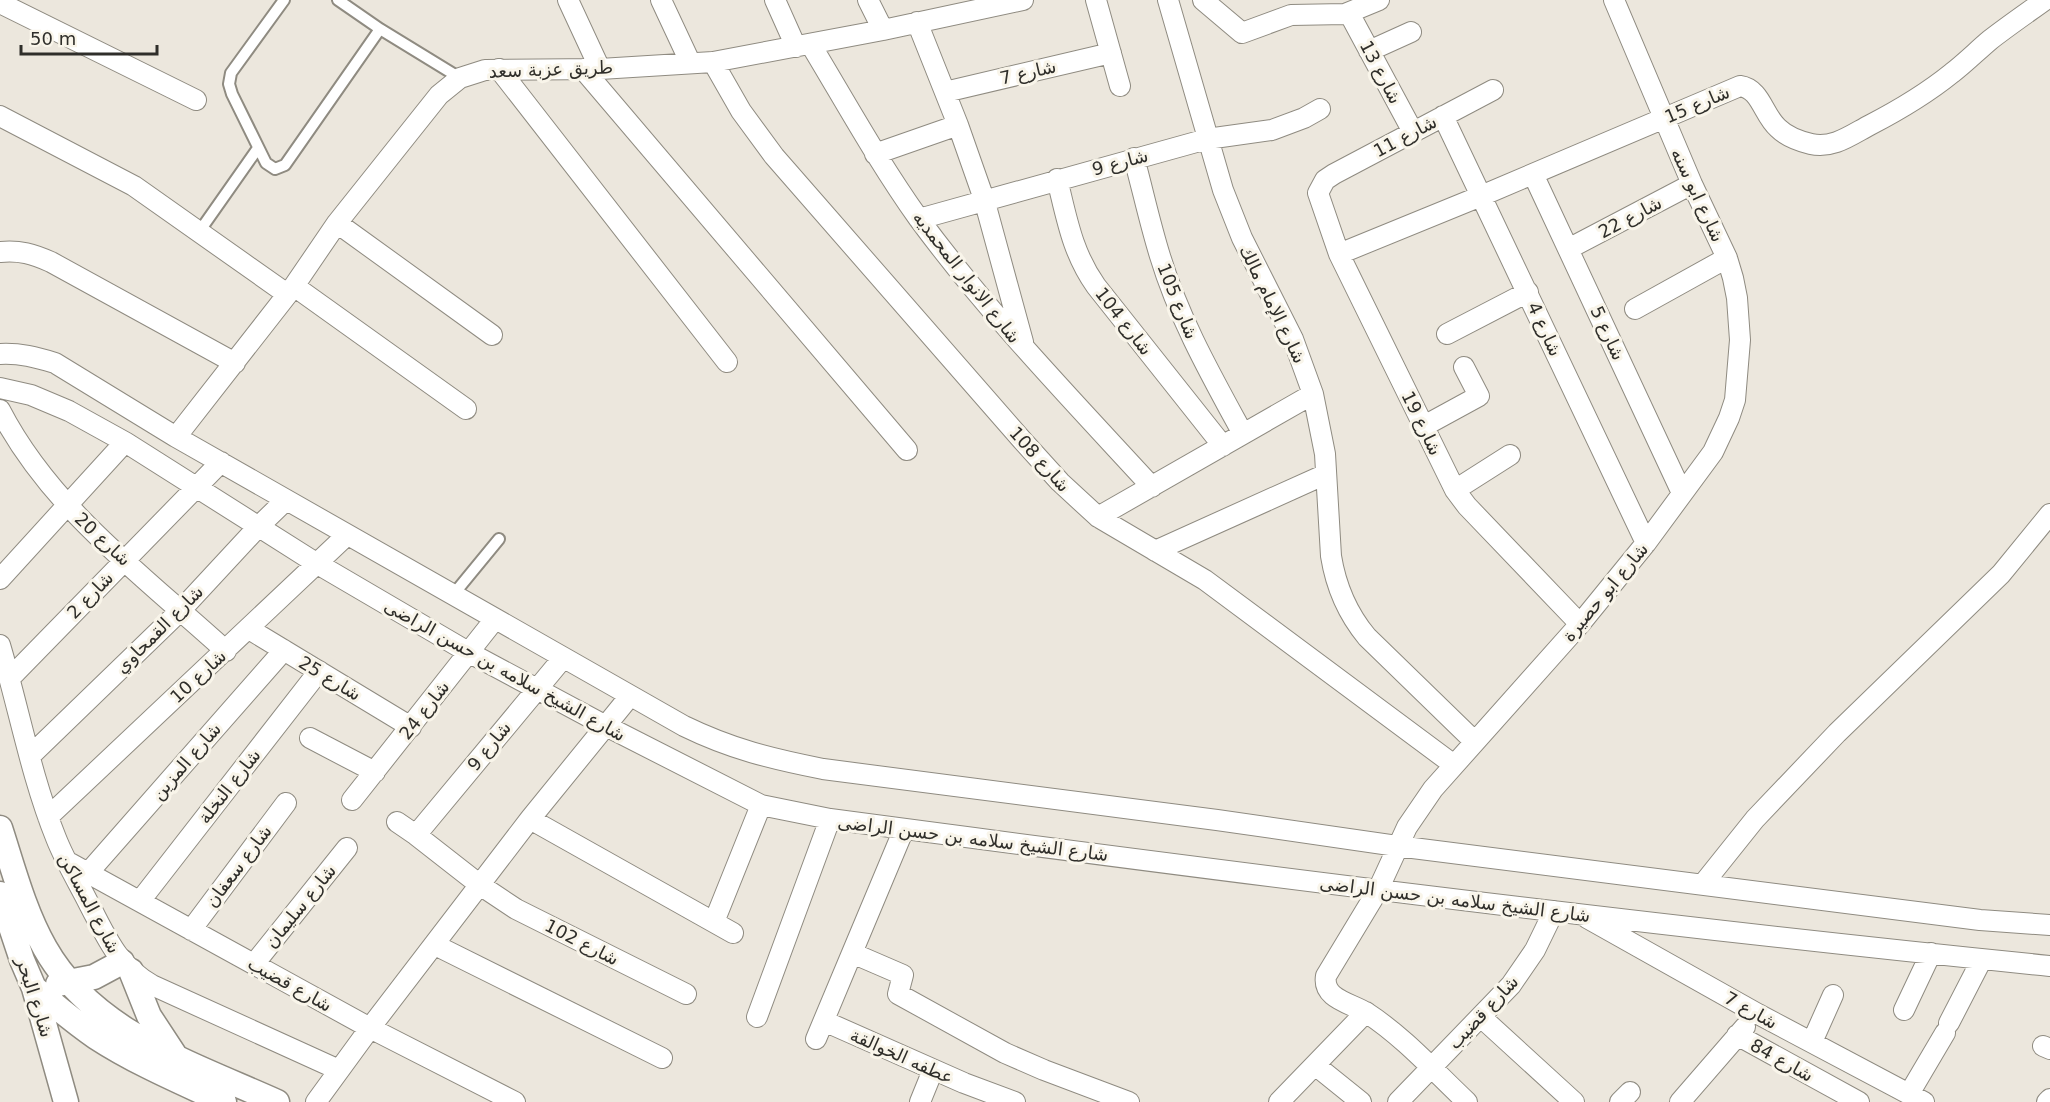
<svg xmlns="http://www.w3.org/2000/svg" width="2050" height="1102" font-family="'DejaVu Sans',Cairo,sans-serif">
  <rect width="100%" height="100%" fill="#ece7dd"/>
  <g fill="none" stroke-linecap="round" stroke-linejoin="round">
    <defs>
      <path id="service" d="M284 0 231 73 229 84 232 94 266 163 275 169 285 165 380 29
        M338 0 380 29 460 78
        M199 232 258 148
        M453 595 499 539"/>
      <path id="minor" d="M568 0 600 69
        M661 0 690 62
        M775 0 796 47
        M868 0 883 30
        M1096 0 1120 86
        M1168 0 1223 190 1242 238 1293 339 1313 394 1325 454 1331 556C1336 587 1347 613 1367 637L1474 741
        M1203 0 1242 33 1291 15 1345 14 1379 0
        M0 3 196 100
        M1349 13 1413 132
        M917 22 958 125 984 199 1023 342
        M811 45C846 103 879 163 919 219 989 314 1072 400 1152 487
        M1369 51 1411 32
        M713 62 741 111 774 156 1022 440 1060 482 1098 517 1205 580 1454 765
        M499 69 727 362
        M583 69 907 450
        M1493 90 1334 174 1325 180 1318 193 1339 254 1455 490 1467 506 1580 624
        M945 92 1111 53
        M0 116 134 186 287 294
        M1443 116 1646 543
        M875 154 958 125
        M1134 158C1143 191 1150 224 1160 256 1179 319 1212 377 1243 434
        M1533 174 1682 493
        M1057 179C1067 219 1072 252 1096 286L1223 446
        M919 219 1207 139 1272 130 1304 118 1320 109
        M337 223 492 335
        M1568 249 1692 184
        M0 252C20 250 33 254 51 262L235 363
        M1339 254 1481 196 1740 86C1761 89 1763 115 1778 128 1786 136 1799 141 1811 144 1833 149 1851 135 1870 125 1899 110 1926 94 1952 73 1965 63 1977 51 1990 40 2008 26 2027 13 2045 0
        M294 286 466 409
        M1635 309 1727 258
        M1447 334 1528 292
        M0 354C20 353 36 357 55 363L176 437 684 726C731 749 772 759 823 769L1217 820 1397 846 1980 920 2050 925
        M0 388 31 395 69 411 125 442 316 563 468 652 606 726 761 805 830 819C1236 873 1643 925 2050 966
        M0 410C51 509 145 577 226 651
        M1424 426 1479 396 1464 367
        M176 437 294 286 337 223 439 95 460 78 485 70 600 69 713 62 883 30 1023 0
        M1455 490 1510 455
        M1098 517 1313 394
        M1155 551 1326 474
        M0 579 125 442
        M249 629 411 727
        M0 645C19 709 31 776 56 838 65 861 78 882 89 904 107 938 117 965 152 985L339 1070
        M10 678 221 462
        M310 738 375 772
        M30 756 181 610 258 527 286 500
        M352 800 495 619
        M48 817 347 535
        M530 819 733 933
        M397 822 416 835 480 885 516 909 686 994
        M904 829 852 953 903 975 898 994 1005 1053 1044 1070 1129 1102
        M416 835 563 658
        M68 862 370 1028 515 1102
        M88 873 284 650
        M1703 884 1755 819 1837 733 2001 574 2050 514
        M140 901 319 671
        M1587 918 1758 1014 1924 1102
        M714 922 761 805
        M191 930 286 803
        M435 945 662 1058
        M254 964 347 848
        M1904 1010 1931 953
        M757 1017 830 819
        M1481 1017 1574 1102
        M824 1021 964 1083 1015 1102
        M1949 1023 1982 959
        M1737 1035 1859 1102
        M816 1039 852 953
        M1812 1042 1833 995
        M2043 1046 2050 1049
        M1315 1065 1361 1102
        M1909 1094 1945 1033
        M316 1102 370 1028 530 819 630 696
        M920 1102 933 1070
        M1279 1102 1366 1012
        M1398 1102 1511 985 1535 950 1554 911
        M1467 1102C1435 1072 1404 1037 1367 1013 1351 1003 1322 999 1326 976L1378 890 1407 827 1433 789 1580 624 1646 543 1713 452 1729 418 1735 400 1740 340 1737 298 1733 278 1727 258 1692 184 1614 0
        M1620 1102 1630 1092
        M1680 1102 1745 1027
        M2047 1102 2050 1099"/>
      <path id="tertiary" d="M0 828C13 868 24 911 45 948 93 1033 193 1064 277 1102
        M0 894 22 960 34 988 66 1102
        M131 971 149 1016 174 1054
        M58 984 94 977 122 962
        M34 988C54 1005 74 1022 96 1037 136 1063 181 1082 224 1102"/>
    </defs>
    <use href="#service" stroke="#8f8b81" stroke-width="14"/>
    <use href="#minor" stroke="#8f8b81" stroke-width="22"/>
    <use href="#tertiary" stroke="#8f8b81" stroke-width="27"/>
    <use href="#service" stroke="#fff" stroke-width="10"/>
    <use href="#minor" stroke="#fff" stroke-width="20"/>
    <use href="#tertiary" stroke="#fff" stroke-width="24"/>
  </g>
  <g text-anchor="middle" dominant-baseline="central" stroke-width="6" stroke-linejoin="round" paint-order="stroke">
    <g font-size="18" fill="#2f2e2a" stroke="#f9f5ea">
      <text transform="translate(551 69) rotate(-2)">طريق عزبة سعد</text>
      <text transform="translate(1028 72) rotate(-13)">شارع 7</text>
      <text transform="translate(1381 72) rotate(62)">شارع 13</text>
      <text transform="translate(1697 104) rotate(-23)">شارع 15</text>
      <text transform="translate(1405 136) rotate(-28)">شارع 11</text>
      <text transform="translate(1120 162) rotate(-15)">شارع 9</text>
      <text transform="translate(1698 195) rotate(65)">شارع ابو سنه</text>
      <text transform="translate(1630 217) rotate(-28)">شارع 22</text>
      <text transform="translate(967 277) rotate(52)">شارع الانوار المحمديه</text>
      <text transform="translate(1178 301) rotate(68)">شارع 105</text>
      <text transform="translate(1273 304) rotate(64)">شارع الإمام مالك</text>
      <text transform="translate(1124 321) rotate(52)">شارع 104</text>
      <text transform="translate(1545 329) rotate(65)">شارع 4</text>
      <text transform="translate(1608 333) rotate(65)">شارع 5</text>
      <text transform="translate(1422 423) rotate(64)">شارع 19</text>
      <text transform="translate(1040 459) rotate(48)">شارع 108</text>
      <text transform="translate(103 539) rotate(43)">شارع 20</text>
      <text transform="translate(1605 592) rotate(-50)">شارع ابو حصيرة</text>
      <text transform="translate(90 595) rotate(-46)">شارع 2</text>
      <text transform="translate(159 629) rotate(-45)">شارع القمحاوي</text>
      <text transform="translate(505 670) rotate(29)">شارع الشيخ سلامه بن حسن الراضى</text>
      <text transform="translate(198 676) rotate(-43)">شارع 10</text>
      <text transform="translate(330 678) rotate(31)">شارع 25</text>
      <text transform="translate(424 710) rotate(-52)">شارع 24</text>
      <text transform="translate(489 746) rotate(-51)">شارع 9</text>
      <text transform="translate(186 761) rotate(-49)">شارع المزين</text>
      <text transform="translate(229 786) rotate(-52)">شارع النخلة</text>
      <text transform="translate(973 838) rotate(7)">شارع الشيخ سلامه بن حسن الراضى</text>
      <text transform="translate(238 866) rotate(-53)">شارع سعفان</text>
      <text transform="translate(1455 899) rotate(7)">شارع الشيخ سلامه بن حسن الراضى</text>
      <text transform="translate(90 903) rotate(62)">شارع المساكن</text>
      <text transform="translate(300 906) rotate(-51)">شارع سليمان</text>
      <text transform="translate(582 942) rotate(27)">شارع 102</text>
      <text transform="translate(290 984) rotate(29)">شارع قضيب</text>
      <text transform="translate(35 997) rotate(72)">شارع البحر</text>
      <text transform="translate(1751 1010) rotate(29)">شارع 7</text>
      <text transform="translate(1483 1012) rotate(-47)">شارع قضيب</text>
      <text transform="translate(902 1056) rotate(24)">عطفه الخوالقة</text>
      <text transform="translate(1782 1060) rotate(29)">شارع 84</text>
    </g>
  </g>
  <path d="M21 45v9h136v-9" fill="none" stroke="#2f2e2a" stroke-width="3"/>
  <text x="30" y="45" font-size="18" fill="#2f2e2a" stroke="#f9f5ea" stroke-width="4.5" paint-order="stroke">50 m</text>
</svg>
